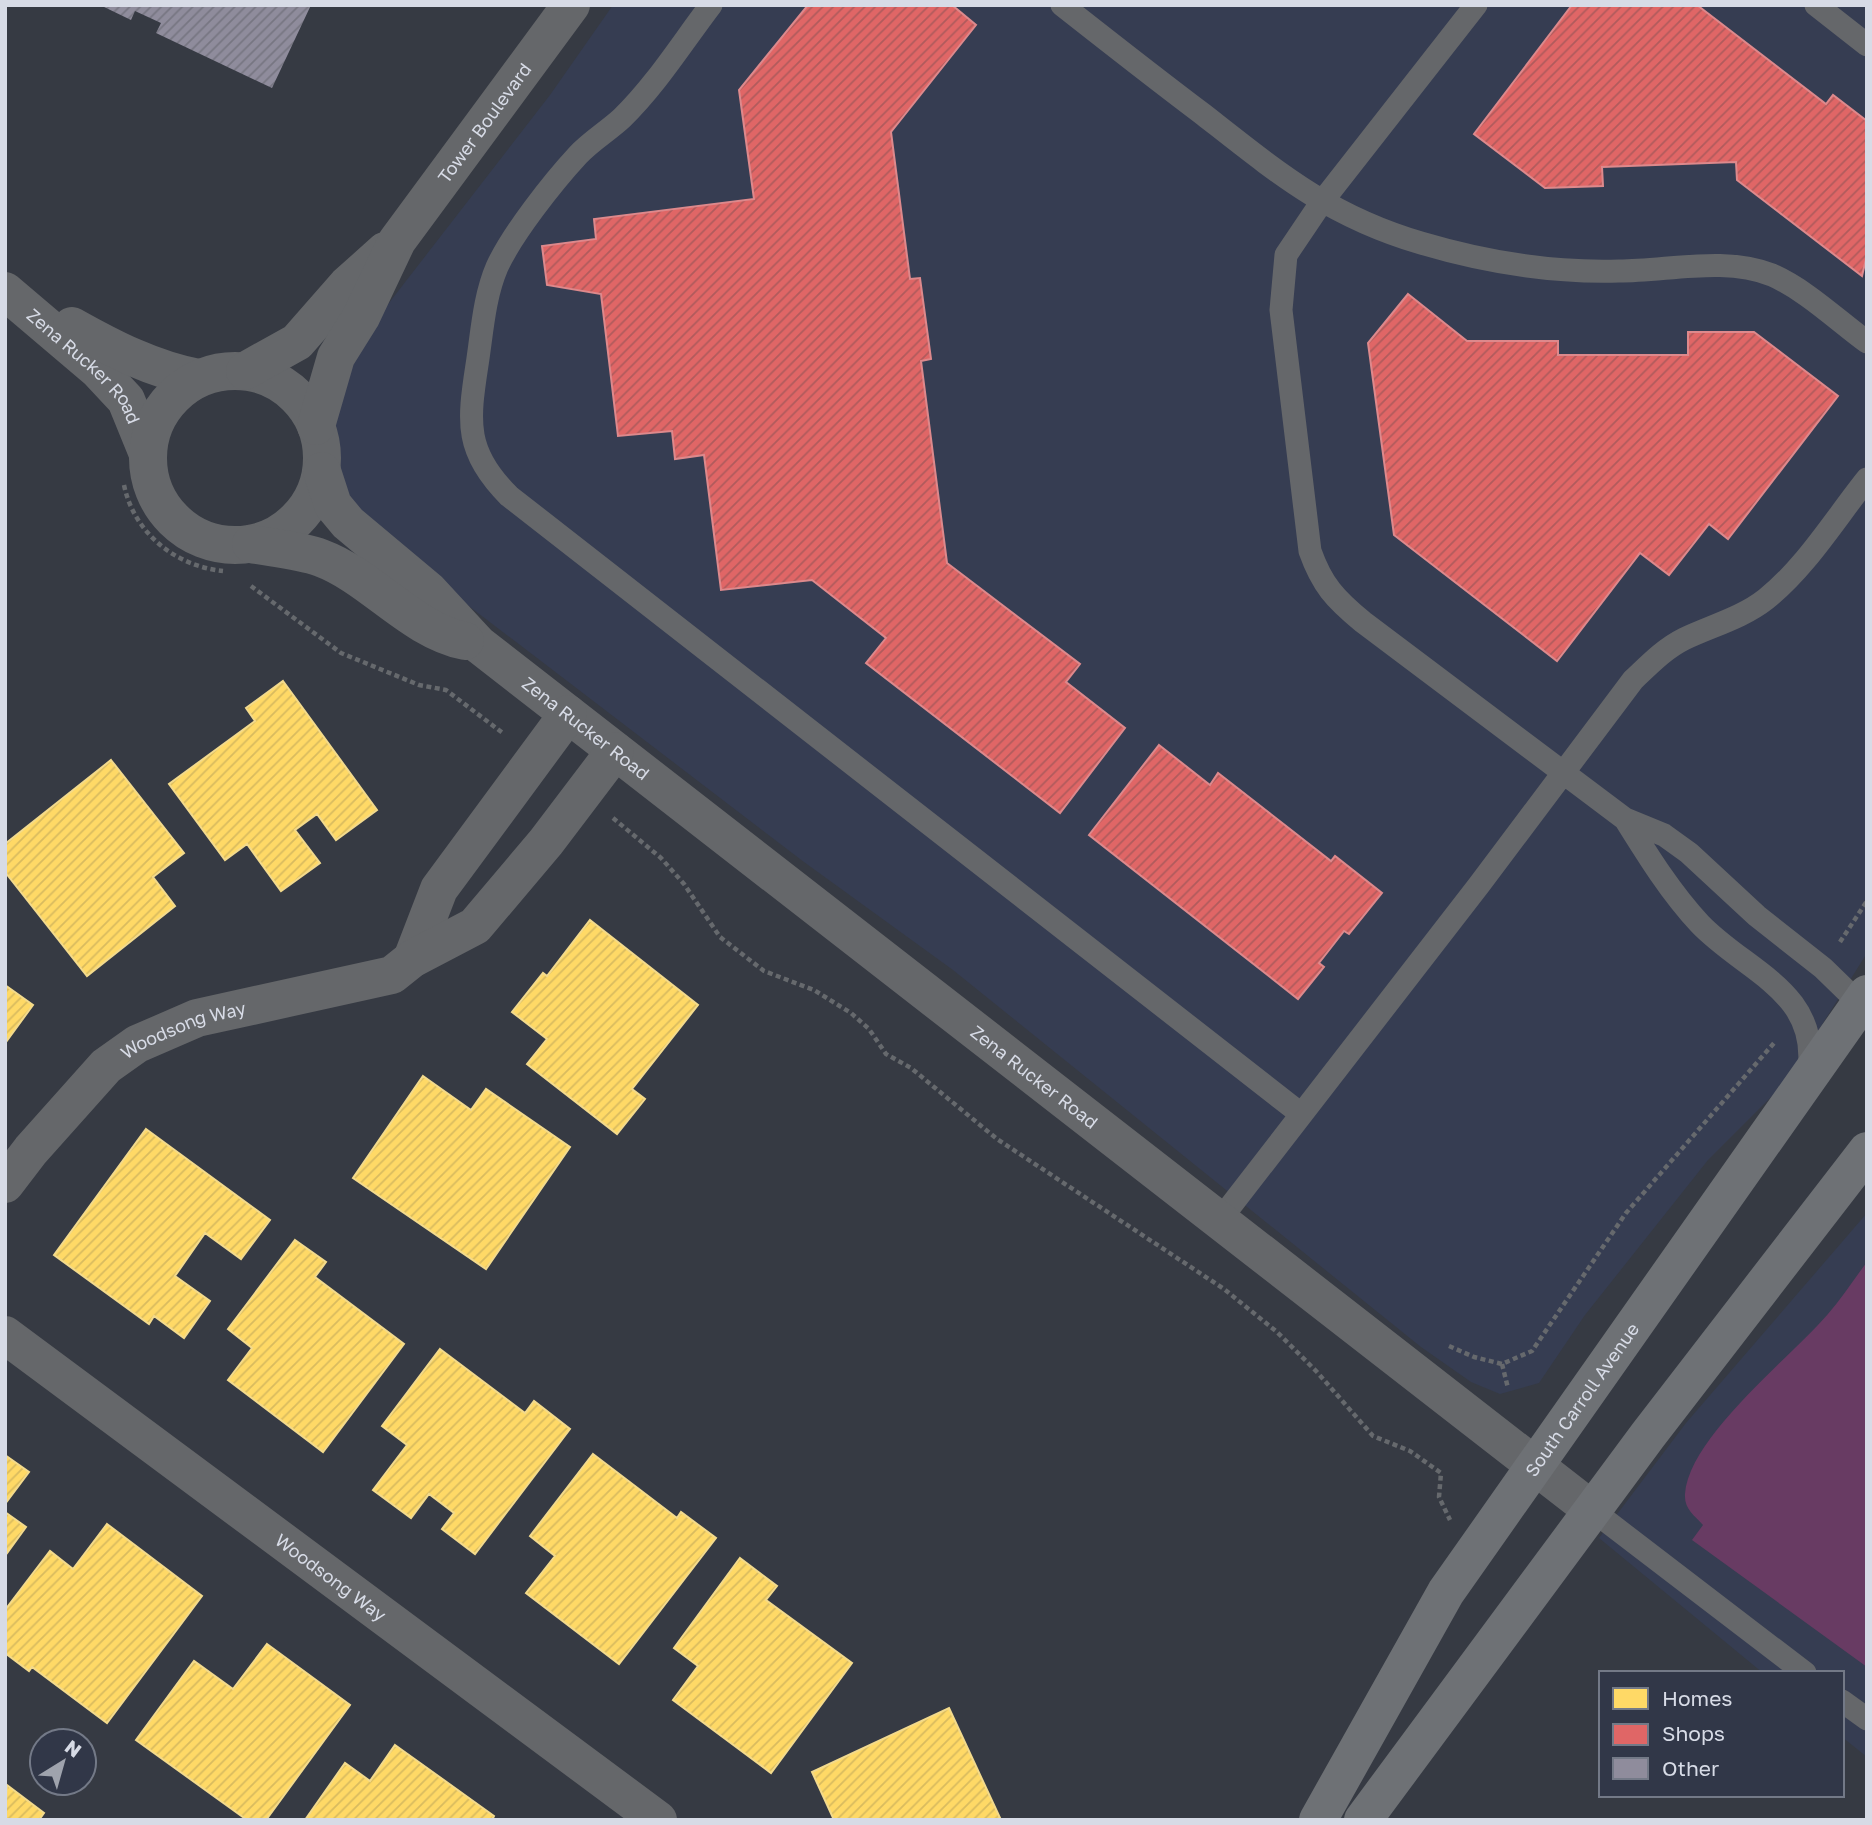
<svg xmlns="http://www.w3.org/2000/svg" width="1872" height="1825" font-family="'Golos Text',sans-serif">
  <defs>
    <pattern id="homes-hatch" width="6" height="6" patternUnits="userSpaceOnUse" patternTransform="scale(1.75)"><rect width="6" height="6" fill="#ffd966"/><path d="M-1 1l2-2M0 6l6-6M5 7l2-2" fill="none" stroke="#d9bb5f"/></pattern>
    <pattern id="shops-hatch" width="6" height="6" patternUnits="userSpaceOnUse" patternTransform="scale(1.75)"><rect width="6" height="6" fill="#e06666"/><path d="M-1 1l2-2M0 6l6-6M5 7l2-2" fill="none" stroke="#b05b5c"/></pattern>
    <pattern id="building-hatch" width="6" height="6" patternUnits="userSpaceOnUse" patternTransform="scale(1.75)"><rect width="6" height="6" fill="#8f8c9c"/><path d="M-1 1l2-2M0 6l6-6M5 7l2-2" fill="none" stroke="#777682"/></pattern>
  </defs>
  <rect width="100%" height="100%" fill="#363a43"/>
  <path fill="#363d52" d="M613 5H1867V953L1786 1082 1708 1160 1585 1315 1539 1383 1500 1394 1471 1382 1421 1347 953 970 804 862 410 561 343 491 330 431 342 374 382 312 550 95Z
    M1867 1213V1757L1842 1737V1673H1763L1599 1538 1686 1423Z"/>
  <path fill="#683b63" d="M1867 1262V1667L1692 1540 1703 1525C1694 1515 1684 1509 1685 1494 1689 1437 1791 1357 1828 1314 1842 1298 1854 1279 1867 1262Z"/>
  <path fill="url(#homes-hatch)" stroke="#f3da8c" stroke-width="2" d="M283 681 377 810 336 840 317 814 295 830 320 863 281 891 247 844 225 860 169 784 255 721 246 708Z
    M111 760 184 853 153 877 175 906 87 976 5 872V844Z
    M590 920 698 1005 632 1089 645 1099 617 1134 527 1064 547 1039 512 1012 543 973 547 976Z
    M5 985 33 1005 6 1042H5Z
    M423 1076 471 1110 486 1089 570 1147 486 1269 353 1178Z
    M146 1129 270 1220 241 1259 205 1233 175 1276 210 1301 184 1338 154 1316 149 1324 54 1255Z
    M295 1240 326 1262 315 1277 404 1344 323 1452 228 1380 252 1348 228 1329Z
    M440 1349 525 1413 534 1401 570 1429 475 1554 442 1529 454 1513 429 1494 411 1518 373 1490 407 1445 382 1426Z
    M593 1454 677 1518 681 1512 716 1538 619 1664 526 1593 555 1556 530 1536Z
    M5 1455 29 1472 5 1504Z
    M5 1512 26 1527 5 1556Z
    M107 1524 202 1596 107 1723 32 1667 29 1671 5 1653V1610L50 1551 73 1569Z
    M740 1558 777 1586 766 1600 852 1663 771 1773 673 1700 698 1666 674 1648Z
    M267 1644 350 1705 266 1820H247L136 1740 194 1661 233 1689Z
    M949 1708 1001 1820H834L812 1772Z
    M395 1745 494 1816 492 1820H305L345 1763 370 1781Z
    M7 1785 44 1813 39 1820H5Z"/>
  <path fill="url(#shops-hatch)" stroke="#dd898c" stroke-width="2" d="M808 5H952L976 25 891 132 910 279 920 278 931 359 921 361 947 563 1080 664 1066 682 1125 728 1060 813 866 663 886 638 812 580 721 590 704 455 675 459 672 431 618 436 601 294 547 285 542 246 596 239 594 219 754 199 739 90Z
    M1572 5H1697L1826 104 1833 95 1867 121V255L1862 276 1737 180 1736 162 1602 167 1603 186 1545 188 1474 134Z
    M1408 294 1467 341H1558V355H1688V332H1754L1838 396 1728 539 1709 524 1669 575 1640 553 1557 661 1394 535 1368 343Z
    M1159 745 1210 785 1218 773 1331 861 1335 856 1382 893 1349 934 1344 931 1319 963 1324 967 1298 999 1089 835Z"/>
  <path fill="url(#building-hatch)" d="M100 5H311L272 88 156 33 161 23 135 11 131 20Z"/>
  <g fill="none" stroke-linecap="round" stroke-linejoin="round">
    <path stroke="#66696d" stroke-width="4.5" stroke-dasharray="5 3.5" stroke-linecap="butt" d="M124 485C134 533 175 566 223 571
      M251 586 341 653 419 685 446 690 504 734
      M613 818 661 858 684 884 720 937 764 971 814 990 851 1013 869 1029 886 1054 911 1068 997 1139 1224 1289 1277 1332 1317 1372 1373 1436 1410 1451 1441 1473 1439 1497 1450 1520
      M1840 942 1867 901
      M1449 1346 1474 1357 1502 1364 1532 1351 1626 1213 1774 1043
      M1502 1364 1508 1388"/>
    <path stroke="#65676a" stroke-width="23" d="M711 5C682 43 656 85 622 118 608 131 591 141 578 155 553 182 512 234 497 267 484 297 482 333 477 365 468 423 465 452 509 496L1301 1114
      M1062 5C1109 42 1156 79 1204 115 1278 173 1329 216 1421 243 1485 262 1552 273 1619 271 1668 271 1725 256 1772 275 1806 290 1837 320 1867 342
      M1476 5 1321 203 1286 255 1281 310 1310 551C1322 585 1335 599 1363 622L1625 819 1664 835 1689 853 1757 916 1823 968 1860 1004
      M1816 5 1867 45
      M1625 819C1648 856 1671 893 1700 924 1746 972 1819 991 1809 1070
      M1219 1221 1479 885 1633 680C1649 665 1664 649 1684 639 1711 626 1742 618 1766 599 1806 567 1835 519 1867 479
      M1592 1510 1805 1673
      M1842 1701 1867 1719"/>
    <g stroke="#65676a" stroke-width="38">
      <path id="s1" d="M5 291 98 370 126 400 148 454"/>
      <path d="M72 326C113 349 152 369 198 378"/>
      <circle cx="235" cy="458" r="87"/>
      <path d="M245 371 297 342 347 285 385 251"/>
      <path id="s2" d="M316 426 336 357 361 317 397 241 571 5"/>
      <path id="s3" d="M322 471 333 505 348 523 428 590 478 644 1592 1510"/>
      <path d="M251 544C273 548 300 550 321 558 372 577 411 630 465 641"/>
      <path d="M412 959 439 889 568 714"/>
      <path id="s4" d="M5 1184 31 1150 106 1066 137 1044 197 1018 392 975 412 959 475 926 546 842 615 751"/>
      <path id="s5" d="M5 1335 658 1820"/>
    </g>
    <g stroke="#6e7175" stroke-width="38">
      <path id="s6" d="M1318 1820 1446 1592 1867 994"/>
      <path d="M1363 1820 1648 1435 1867 1151"/>
    </g>
  </g>
  <g text-anchor="middle" dominant-baseline="central" stroke-width="7" stroke-linejoin="round" paint-order="stroke">
    <g font-size="18" fill="#d7dbe6" stroke="#313748">
      <text stroke="none"><textPath href="#s2" startOffset="350">Tower Boulevard</textPath></text>
      <text stroke="none"><textPath href="#s1" startOffset="110">Zena Rucker Road</textPath></text>
      <text stroke="none"><textPath href="#s3" startOffset="374">Zena Rucker Road</textPath></text>
      <text stroke="none"><textPath href="#s4" startOffset="242">Woodsong Way</textPath></text>
      <text stroke="none"><textPath href="#s3" startOffset="942">Zena Rucker Road</textPath></text>
      <text stroke="none"><textPath href="#s6" startOffset="497">South Carroll Avenue</textPath></text>
      <text stroke="none"><textPath href="#s5" startOffset="406">Woodsong Way</textPath></text>
    </g>
  </g>
  <rect width="1872" height="1825" fill="none" stroke="#d7dbe6" stroke-width="14"/>
  <rect x="1599" y="1671" width="245" height="126" fill="#313748" stroke="#737987" stroke-width="2"/>
  <rect x="1613" y="1688" width="35" height="21" fill="#ffd966" stroke="#737987" stroke-width="2"/>
  <text x="1662" y="1706" font-size="21" fill="#d7dbe6">Homes</text>
  <rect x="1613" y="1724" width="35" height="21" fill="#e06666" stroke="#737987" stroke-width="2"/>
  <text x="1662" y="1741" font-size="21" fill="#d7dbe6">Shops</text>
  <rect x="1613" y="1758" width="35" height="21" fill="#8f8c9c" stroke="#737987" stroke-width="2"/>
  <text x="1662" y="1776" font-size="21" fill="#d7dbe6">Other</text>
  <g transform="translate(63 1762) rotate(37)"><circle r="33" fill="#313748" stroke="#737987" stroke-width="2"/>
  <path d="M0-5L12 26L0 18L-12 26Z" fill="#9fa3ad"/>
  <text y="-10" font-size="19" font-weight="bold" text-anchor="middle" fill="#d7dbe6">N</text>
  </g>
</svg>
